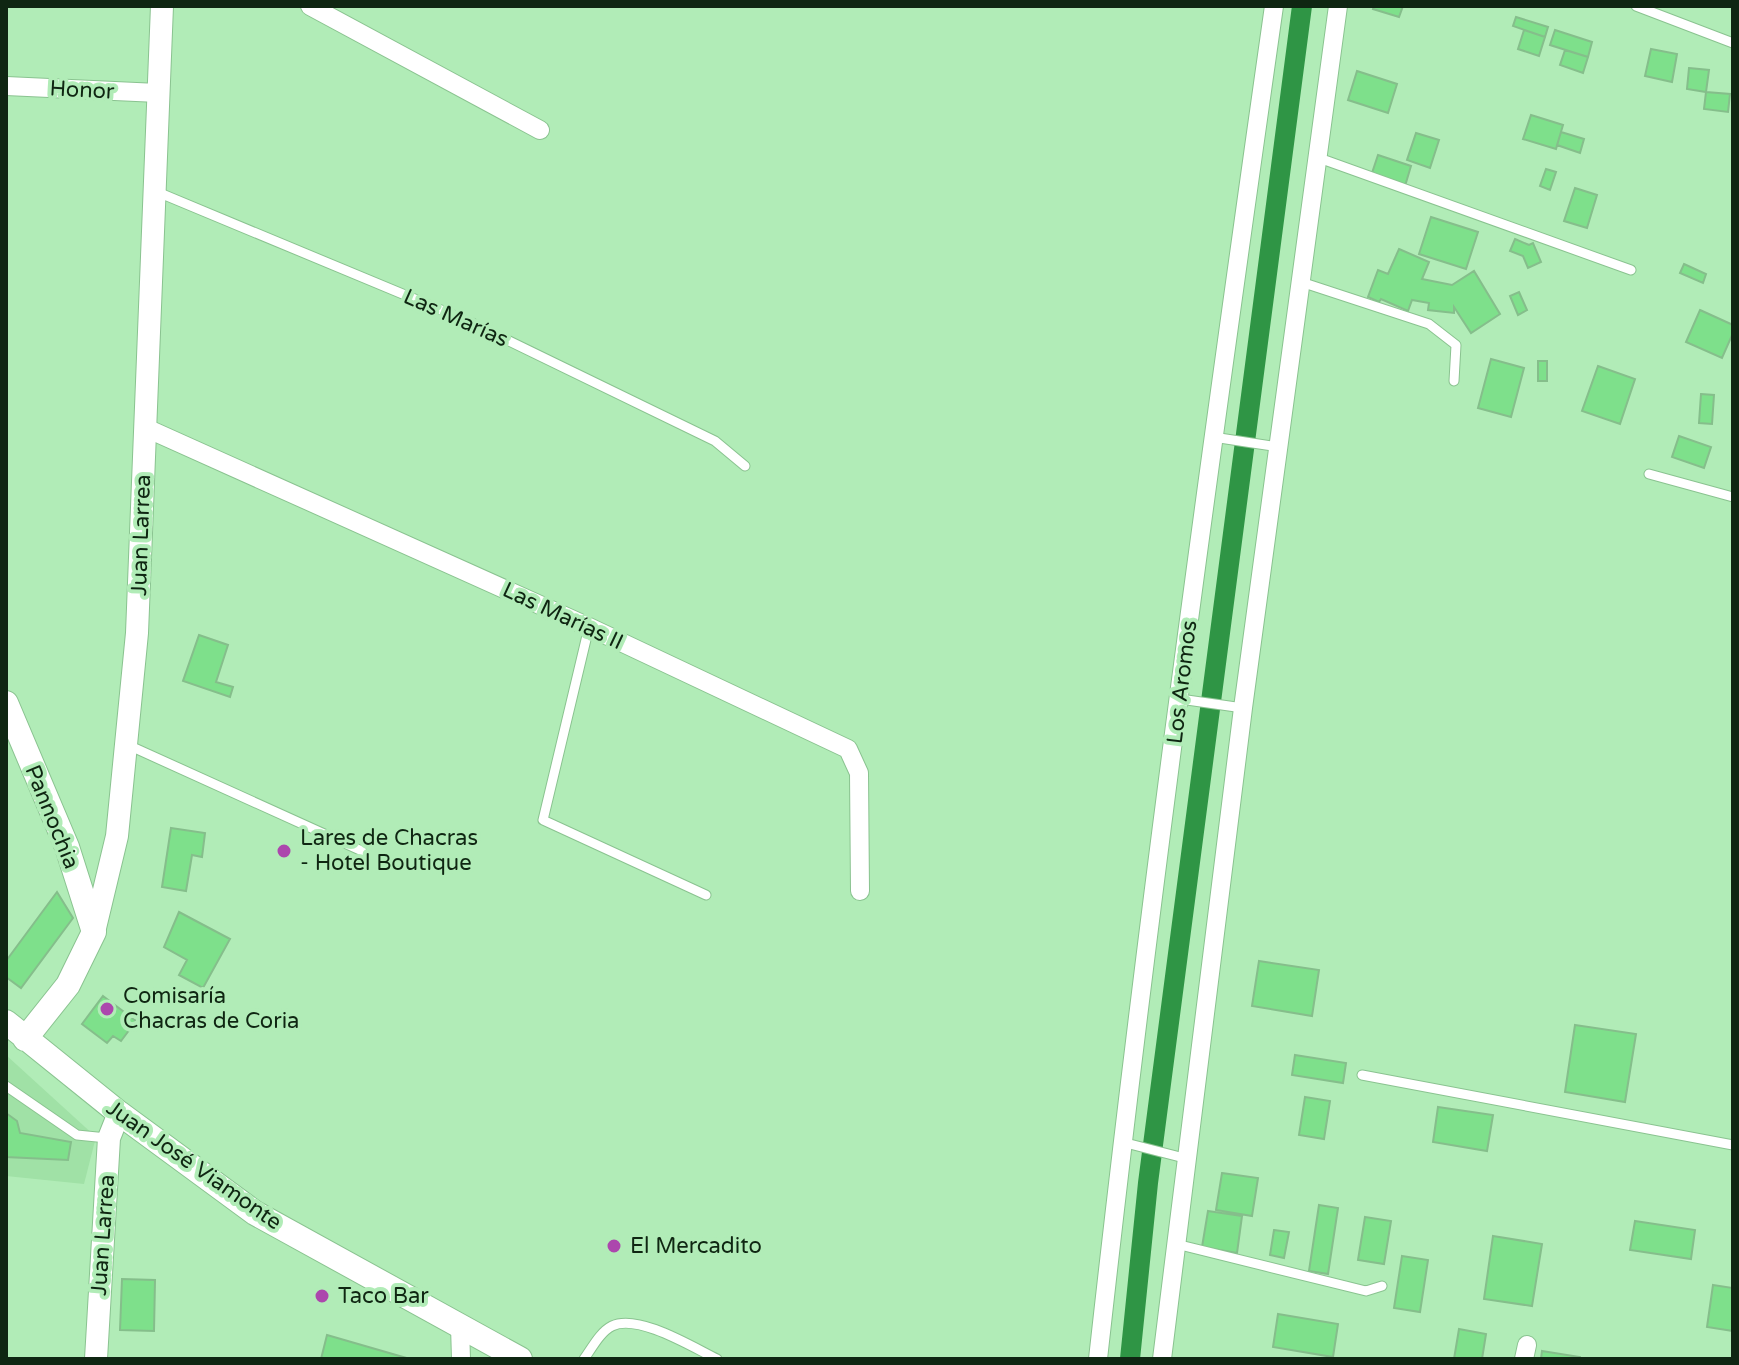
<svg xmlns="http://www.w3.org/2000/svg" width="1739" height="1365" font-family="'Varela Round',sans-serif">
  <rect width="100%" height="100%" fill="#b1ecb7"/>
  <path fill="#a0e1a6" d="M6 1055 96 1137 84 1184 6 1176Z"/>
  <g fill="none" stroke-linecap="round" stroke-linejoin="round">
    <path stroke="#2f9545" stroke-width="20" d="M1130 1359 1148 1183 1302 6"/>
  </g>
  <path fill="#7ee08b" stroke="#85be8b" stroke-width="2" d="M1374 6H1403L1399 17 1373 9Z
    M1516 17 1548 27 1545 37 1513 26Z
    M1524 30 1545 37 1539 56 1518 49Z
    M1555 30 1592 42 1588 57 1550 45Z
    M1651 49 1677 54 1672 82 1645 76Z
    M1565 50 1588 57 1583 73 1560 65Z
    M1689 68 1709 70 1706 92 1687 89Z
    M1357 71 1397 84 1388 113 1348 100Z
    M1706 92 1730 94 1728 112 1704 109Z
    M1531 115 1563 125 1556 149 1523 139Z
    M1561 132 1584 139 1580 153 1557 145Z
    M1416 133 1439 140 1430 168 1407 160Z
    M1378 155 1411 166 1405 186 1371 176Z
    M1546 169 1556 172 1550 190 1540 186Z
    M1575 188 1597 195 1587 228 1564 221Z
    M1431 217 1478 232 1466 269 1419 254Z
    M1515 239 1529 245 1533 243 1541 262 1528 268 1523 256 1510 251Z
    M1399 249 1429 262 1422 279 1452 285 1474 271 1500 314 1471 333 1454 307V313L1428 310 1429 303 1412 300 1408 311 1381 299 1379 302 1368 297 1378 270 1388 274Z
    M1684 264 1706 274 1703 283 1680 273Z
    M1519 292 1527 310 1518 315 1510 296Z
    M1700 310 1733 325V333L1722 358 1686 342Z
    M1491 359 1524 368 1511 417 1478 408Z
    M1538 361H1547V381H1538Z
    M1598 366 1635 379 1620 424 1582 411Z
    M1701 394 1714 395 1712 424 1699 423Z
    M1679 436 1711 447 1704 468 1672 457Z
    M199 635 228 645 216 682 233 687 230 697 183 681Z
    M171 828 205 833 202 857 192 855 186 891 162 887Z
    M57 892 73 918 21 988 6 977V961Z
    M179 912 230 939 203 988 179 975 187 960 164 947Z
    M1259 961 1319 970 1312 1016 1252 1006Z
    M103 996 136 1021 121 1041 113 1036 107 1043 82 1024Z
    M1575 1025 1636 1034 1625 1102 1565 1092Z
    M1295 1055 1346 1063 1343 1083 1292 1075Z
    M1305 1097 1330 1101 1324 1139 1299 1135Z
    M1438 1107 1493 1115 1487 1151 1433 1142Z
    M6 1113 17 1121 20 1133 71 1142 68 1160 6 1157Z
    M1222 1173 1258 1178 1252 1216 1216 1210Z
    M1319 1205 1338 1208 1328 1274 1309 1271Z
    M1208 1211 1242 1216 1237 1253 1202 1247Z
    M1365 1217 1391 1221 1384 1264 1358 1260Z
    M1635 1221 1695 1230 1691 1259 1630 1250Z
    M1274 1230 1289 1232 1284 1258 1270 1255Z
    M1493 1236 1542 1244 1532 1306 1484 1299Z
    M1402 1256 1428 1260 1420 1312 1394 1308Z
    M122 1279 155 1280 154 1331 120 1330Z
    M1713 1285 1733 1288V1331L1707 1327Z
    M1278 1314 1338 1324 1333 1357 1273 1347Z
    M1459 1329 1486 1334 1482 1359H1454Z
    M327 1335 410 1359H321Z
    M1542 1351 1580 1357V1359H1541Z"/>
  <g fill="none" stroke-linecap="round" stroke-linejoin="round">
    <defs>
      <path id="service" d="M1636 6 1733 43
        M1319 158 1631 270
        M155 191 470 322 715 441 745 466
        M1301 282 1429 324 1456 345 1454 381
        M1213 437 1279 447
        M1649 474 1733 497
        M589 627 543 820 706 895
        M1180 699 1243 708
        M128 745 362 851
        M1362 1075 1733 1145
        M6 1086 77 1135 107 1138
        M1122 1142 1188 1159
        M1176 1244 1366 1291 1382 1286
        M584 1359C592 1348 600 1332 612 1326 638 1313 694 1348 717 1359"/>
      <path id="minor" d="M310 6 540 130
        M6 86 158 93
        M146 428 589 627 848 749 859 773 860 891
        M460 1326 461 1359
        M1098 1359C1148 907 1210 456 1274 6
        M1162 1359 1243 708 1338 6
        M1524 1359 1527 1345"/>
      <path id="tertiary" d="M94 932 117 836 137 633 162 6
        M96 1359 109 1138 119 1113"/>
      <path id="secondary" d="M6 703 67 847 94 932 68 985 25 1039
        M6 1022 119 1113 255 1213 520 1359"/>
    </defs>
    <use href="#service" stroke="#8ac390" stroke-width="11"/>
    <use href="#minor" stroke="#8ac390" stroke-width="20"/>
    <use href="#tertiary" stroke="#8ac390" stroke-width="24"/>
    <use href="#secondary" stroke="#8ac390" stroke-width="26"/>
    <use href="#service" stroke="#fff" stroke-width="9"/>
    <use href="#minor" stroke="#fff" stroke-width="18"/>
    <use href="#tertiary" stroke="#fff" stroke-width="22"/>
    <use href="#secondary" stroke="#fff" stroke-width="24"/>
  </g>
  <g fill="#ac47ad" stroke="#b1ecb7" stroke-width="3">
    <circle cx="284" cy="851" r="8"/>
    <circle cx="107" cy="1009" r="8"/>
    <circle cx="614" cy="1246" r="8"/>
    <circle cx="322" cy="1296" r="8"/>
  </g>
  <g text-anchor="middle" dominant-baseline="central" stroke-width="8" stroke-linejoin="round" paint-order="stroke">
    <g font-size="22" fill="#0f2612" stroke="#b1ecb7">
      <text transform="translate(82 90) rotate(3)">Honor</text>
      <text transform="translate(456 318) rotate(24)">Las Marías</text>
      <text transform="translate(141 535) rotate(-88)">Juan Larrea</text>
      <text transform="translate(563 616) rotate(25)">Las Marías II</text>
      <text transform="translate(1182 682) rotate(-83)">Los Aromos</text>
      <text transform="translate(52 817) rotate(68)">Pannochia</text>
      <text transform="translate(194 1165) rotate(35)">Juan José Viamonte</text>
      <text transform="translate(103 1235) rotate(-86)">Juan Larrea</text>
    </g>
    <g font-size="22" fill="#0f2612" stroke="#b1ecb7" text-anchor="start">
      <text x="300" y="838">Lares de Chacras<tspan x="300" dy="25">- Hotel Boutique</tspan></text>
      <text x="123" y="996">Comisaría<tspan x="123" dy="25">Chacras de Coria</tspan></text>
      <text x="630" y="1246">El Mercadito</text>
      <text x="338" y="1296">Taco Bar</text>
    </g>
  </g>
  <rect width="1739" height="1365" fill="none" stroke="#0f2612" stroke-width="16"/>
</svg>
